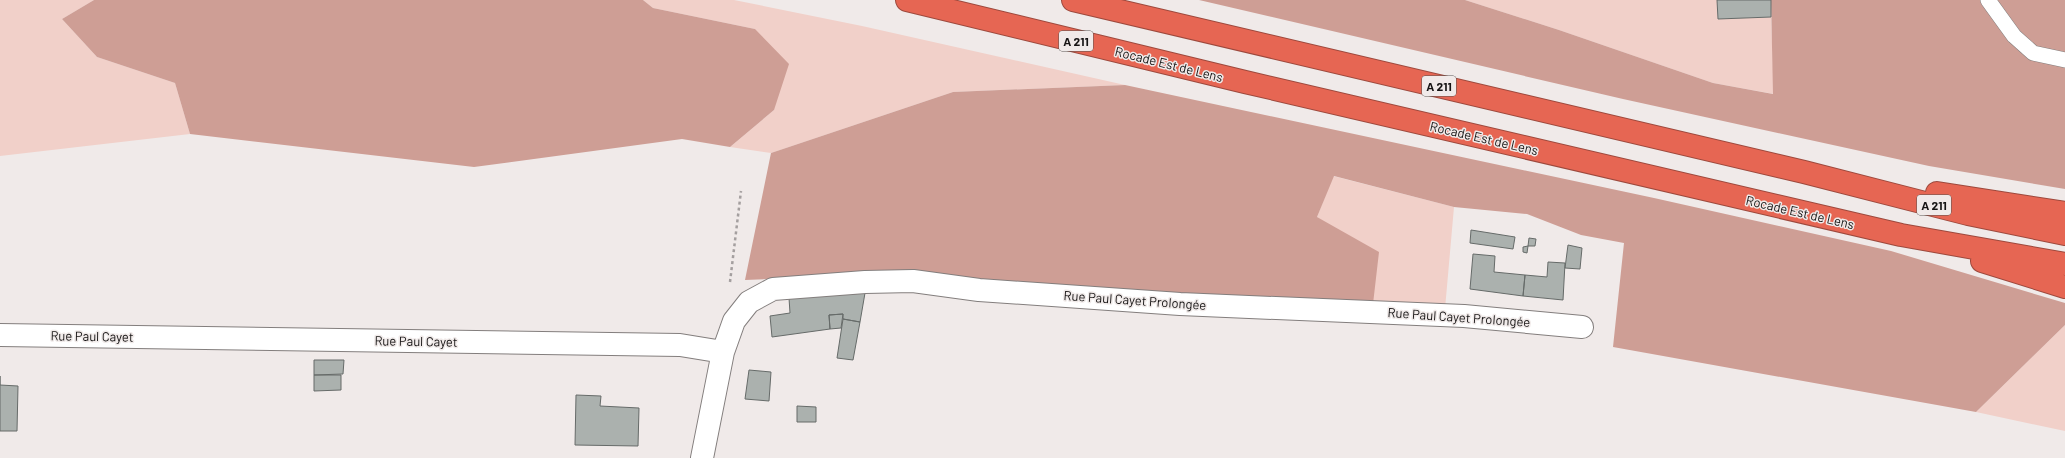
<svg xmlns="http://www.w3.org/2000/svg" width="2065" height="458" font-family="Barlow,sans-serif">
  <rect width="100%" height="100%" fill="#f0eae9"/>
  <path fill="#f1d0c9" d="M0 0H94L62 19 97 57 175 83 190 134 0 156Z
    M643 0H734L862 26 1125 85 953 92 771 153 730 147 774 110 755 29 653 8Z
    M1465 0H1717L1718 19 1771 17 1774 94 1713 83 1559 30Z
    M1333 176 1454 207 1445 309 1373 304 1317 217Z
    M2065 325V431L1976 412Z"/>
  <path fill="#ce9e95" d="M94 0H643L653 8 755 29 789 64 774 110 730 147 682 139 474 167 190 134 175 83 97 57 62 19Z
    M1199 0H1465L1559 30 1713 83 1773 94 1771 0H2065V189L1929 166 1623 99Z
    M1125 85 1654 198 1891 251 2065 303V325L1976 412 1613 347 1624 243 1581 235 1527 214 1454 207 1334 176 1317 217 1379 252 1373 304 981 282 904 273 745 280 771 153 953 92Z"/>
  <path fill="#abb1ae" stroke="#666b69" d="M1717 0H1771V17L1718 19Z
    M1471 230 1515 237 1513 249 1470 243Z
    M1529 238 1536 239 1535 246H1528Z
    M1568 245 1582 248 1580 269 1565 268Z
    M1528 246 1527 253 1523 252V247Z
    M1473 254 1495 256 1494 272 1525 275 1523 296 1470 289Z
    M1548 262 1565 263 1563 300 1523 296 1525 275 1547 277Z
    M865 293 860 322 843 319V314L829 315 830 329 772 337 770 316 790 313 789 298Z
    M843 314 841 328 830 329 829 315Z
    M843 319 860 322 853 360 837 358Z
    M314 360H344L343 374 314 375Z
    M749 370 771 372 769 401 745 399Z
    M314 375H341V390L314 391Z
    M0 376V385L18 386 17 431H0Z
    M576 395 601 396 600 406 639 408 638 446 575 445Z
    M797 406 816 407V422H797Z"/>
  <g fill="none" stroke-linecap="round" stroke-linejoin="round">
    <defs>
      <path id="lane" d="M1988 0 2014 36 2033 53 2065 60"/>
      <path id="street" d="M0 335 680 345 723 352
        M702 458 723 352 734 321 749 302 773 289 865 282 913 281 979 290 1180 304 1464 316 1582 327"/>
      <path id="highway" d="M907 0 1245 82 1901 235 2065 264
        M1073 0 1804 172 1968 214 2065 234
        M1937 193 2065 213
        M1982 261 2065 287"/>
    </defs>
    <use href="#lane" stroke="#837e7d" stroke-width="16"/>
    <use href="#street" stroke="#837e7d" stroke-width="24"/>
    <use href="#highway" stroke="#9d493d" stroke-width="24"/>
    <path stroke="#a49f9f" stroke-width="2.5" stroke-dasharray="3 3" stroke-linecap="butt" d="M730 282 741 191"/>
    <use href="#lane" stroke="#fff" stroke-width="15"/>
    <use href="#street" stroke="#fff" stroke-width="22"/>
    <use href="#highway" stroke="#e66653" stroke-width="22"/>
  </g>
  <g text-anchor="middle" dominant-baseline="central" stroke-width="3" stroke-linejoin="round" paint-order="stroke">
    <g fill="#f0eae9" stroke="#575453" stroke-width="1">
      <rect x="1059" y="31" width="34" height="20" rx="3"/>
      <rect x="1422" y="76" width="34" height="20" rx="3"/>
      <rect x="1917" y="195" width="34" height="20" rx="3"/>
    </g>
    <g font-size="12" font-weight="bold" fill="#151313">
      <text x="1076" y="41">A 211</text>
      <text x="1439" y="86">A 211</text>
      <text x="1934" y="205">A 211</text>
    </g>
    <g font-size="13" fill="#151313" stroke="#f0eae9">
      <text transform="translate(1169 64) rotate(14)">Rocade Est de Lens</text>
      <text transform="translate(1484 138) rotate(13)">Rocade Est de Lens</text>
      <text transform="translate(1800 212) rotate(13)">Rocade Est de Lens</text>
      <text transform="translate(1135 300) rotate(4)">Rue Paul Cayet Prolongée</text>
      <text transform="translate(1459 317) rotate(4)">Rue Paul Cayet Prolongée</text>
      <text transform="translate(92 336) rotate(1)">Rue Paul Cayet</text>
      <text transform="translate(416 341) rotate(1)">Rue Paul Cayet</text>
    </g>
  </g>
</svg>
